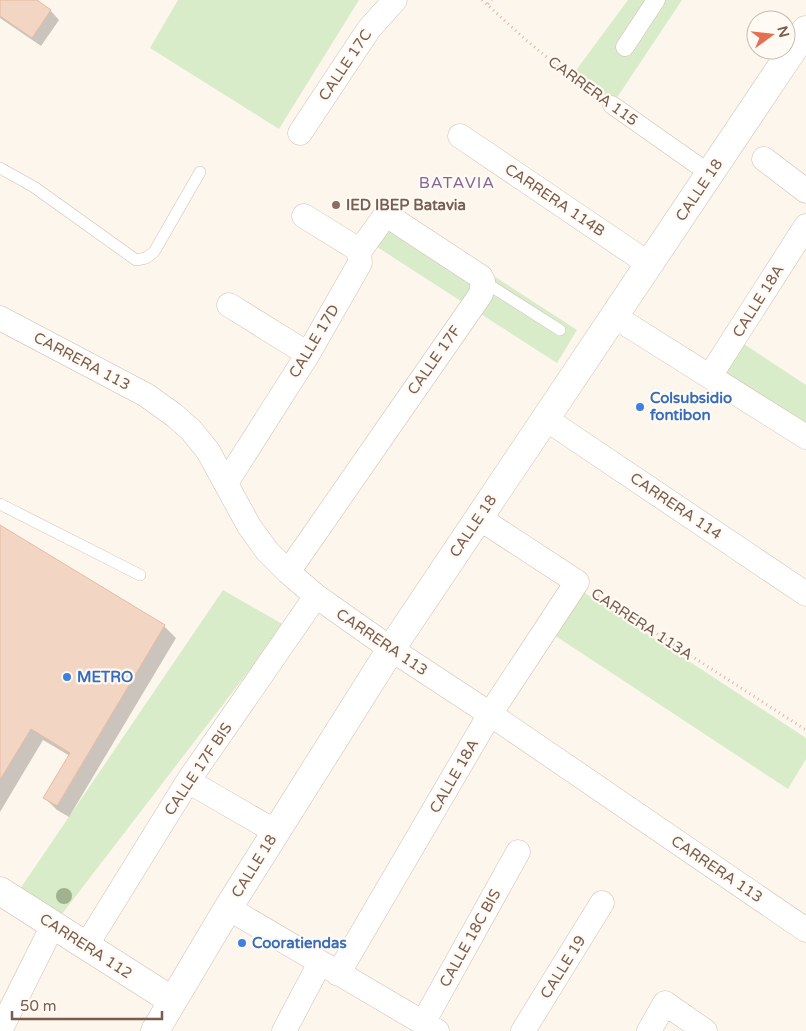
<svg xmlns="http://www.w3.org/2000/svg" width="806" height="1031" font-family="'Varela Round',sans-serif">
  <rect width="100%" height="100%" fill="#fdf6ec"/>
  <path fill="#d8ecc9" d="M178 0H359L279 129 150 48Z
    M628 0H682L612 105 571 77Z
    M395 212 577 330 557 363 374 245Z
    M744 344 806 385V426L725 375Z
    M579 589 806 738V759L788 789 548 631Z
    M223 590 284 625 62 914 20 889Z"/>
  <path fill="#0003" d="M0 0H35L50 10 59 20 41 46 0 18Z
    M0 527 164 626 176 638 69 817 57 810 45 798 70 756 43 740 0 812Z"/>
  <path fill="#f3d5c3" stroke="#e6bba3" d="M0 0H37L51 10 32 38 0 16Z
    M0 525 165 625 57 806 43 798 70 753 31 729 0 780Z"/>
  <g fill="none" stroke-linecap="round" stroke-linejoin="round">
    <defs>
      <path id="service" d="M0 168 34 187 136 260 146 258 154 252 200 172
        M483 281 560 330
        M0 504 140 575"/>
      <path id="pedestrian" d="M625 47 656 0
        M612 105 710 174"/>
      <path id="minor" d="M300 133 369 29 395 0
        M460 136 649 264
        M764 159 806 191
        M229 305 308 354
        M615 317 806 437
        M0 318 146 395 174 415 191 430 208 451 249 526 267 551 288 572 316 596 391 649 490 714 806 930
        M710 376 806 226
        M546 419 806 594
        M226 483 308 354 360 263 359 252 354 247 304 216
        M288 572 481 294 483 281 481 277 388 216 384 217 359 252
        M188 781 276 832
        M228 908 437 1031
        M86 946 188 781 316 596
        M338 974 490 714 577 582 479 518
        M423 1023 518 852
        M0 1031 53 925
        M284 1031 320 963
        M523 1031 602 903
        M649 1031 665 1003 705 1031"/>
      <path id="tertiary" d="M0 891 173 1001
        M155 1031 228 908 391 649 806 30"/>
    </defs>
    <use href="#service" stroke="#d1beb0" stroke-width="12"/>
    <use href="#pedestrian" stroke="#d1beb0" stroke-width="19"/>
    <use href="#minor" stroke="#d1beb0" stroke-width="25"/>
    <use href="#tertiary" stroke="#d1beb0" stroke-width="29"/>
    <path stroke="#d9b8a5" stroke-width="3" stroke-dasharray="1 4" stroke-linecap="butt" d="M482 0 526 40 571 77 597 95
      M488 4 492 0
      M594 593 806 730"/>
    <use href="#service" stroke="#fff" stroke-width="11"/>
    <use href="#pedestrian" stroke="#fff" stroke-width="18"/>
    <use href="#minor" stroke="#fff" stroke-width="24"/>
    <use href="#tertiary" stroke="#fff" stroke-width="28"/>
  </g>
  <circle fill="#a0b28e" cx="64" cy="896" r="8"/>
  <circle fill="#8d6e63" stroke="#fffaf3" stroke-width="2" cx="336" cy="205" r="5"/>
  <g fill="#3f7fe0" stroke="#fffaf3" stroke-width="2">
    <circle cx="640" cy="407" r="5"/>
    <circle cx="67" cy="677" r="5"/>
    <circle cx="242" cy="943" r="5"/>
  </g>
  <g text-anchor="middle" dominant-baseline="central" stroke-width="4.5" stroke-linejoin="round" paint-order="stroke">
    <g font-size="15" fill="#7a5c4d" stroke="#fffaf3">
      <text transform="translate(345 65) rotate(-56)">CALLE 17C</text>
      <text transform="translate(593 91) rotate(36)">CARRERA 115</text>
      <text transform="translate(699 190) rotate(-56)">CALLE 18</text>
      <text transform="translate(555 200) rotate(34)">CARRERA 114B</text>
      <text transform="translate(758 301) rotate(-58)">CALLE 18A</text>
      <text transform="translate(314 341) rotate(-59)">CALLE 17D</text>
      <text transform="translate(434 360) rotate(-55)">CALLE 17F</text>
      <text transform="translate(82 361) rotate(28)">CARRERA 113</text>
      <text transform="translate(676 506) rotate(34)">CARRERA 114</text>
      <text transform="translate(473 526) rotate(-56)">CALLE 18</text>
      <text transform="translate(642 624) rotate(33)">CARRERA 113A</text>
      <text transform="translate(382 642) rotate(34)">CARRERA 113</text>
      <text transform="translate(198 769) rotate(-56)">CALLE 17F BIS</text>
      <text transform="translate(454 776) rotate(-60)">CALLE 18A</text>
      <text transform="translate(254 866) rotate(-58)">CALLE 18</text>
      <text transform="translate(717 869) rotate(34)">CARRERA 113</text>
      <text transform="translate(470 938) rotate(-61)">CALLE 18C BIS</text>
      <text transform="translate(86 946) rotate(33)">CARRERA 112</text>
      <text transform="translate(563 967) rotate(-58)">CALLE 19</text>
    </g>
    <g font-size="15" font-weight="bold" fill="#785e54" stroke="#fffaf3" text-anchor="start">
      <text x="346" y="205">IED IBEP Batavia</text>
    </g>
    <g font-size="15" font-weight="bold" fill="#366cbe" stroke="#fffaf3" text-anchor="start">
      <text x="650" y="398">Colsubsidio<tspan x="650" dy="17">fontibon</tspan></text>
      <text x="77" y="677">METRO</text>
      <text x="252" y="943">Cooratiendas</text>
    </g>
    <g font-size="16" letter-spacing="1" fill="#846695" stroke="#fffaf3">
      <text x="457" y="183">BATAVIA</text>
    </g>
  </g>
  <g transform="translate(771 35) rotate(75)"><circle r="24" fill="#fffaf3" stroke="#cabbb1"/>
  <path d="M0-4L9 19L0 12L-9 19Z" fill="#e76f51"/>
  <text y="-8" font-size="14" font-weight="bold" text-anchor="middle" fill="#7a5c4d">N</text>
  </g>
  <path d="M12 1011v8h150v-8" fill="none" stroke="#7a5c4d" stroke-width="2.5"/>
  <text x="20" y="1011" font-size="15" fill="#7a5c4d" stroke="#fffaf3" stroke-width="4" paint-order="stroke">50 m</text>
</svg>
